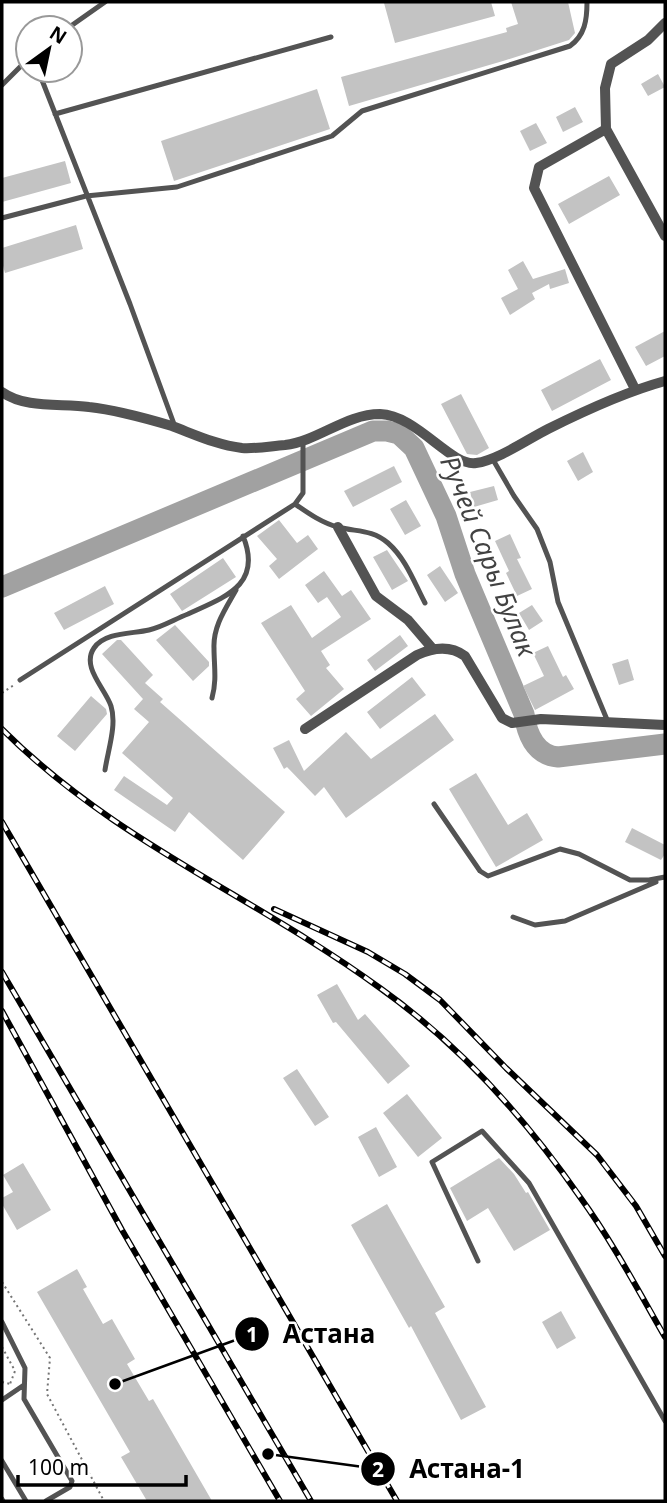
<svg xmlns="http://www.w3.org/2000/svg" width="667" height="1503" font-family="'Noto Sans',sans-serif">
  <rect width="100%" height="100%" fill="#fff"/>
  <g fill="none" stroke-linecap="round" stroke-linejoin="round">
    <path stroke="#a1a1a1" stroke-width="21" d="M2 587 373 431H387L399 434 414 448 446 516 465 574 524 714C527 734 535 755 558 757L665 744"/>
  </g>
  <path fill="#c3c3c3" d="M389 2H491L495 16 395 43 384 3Z
    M511 2H568L575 33 569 40 503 61 349 106 341 77 507 32 506 28 518 24Z
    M658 74 665 87 648 96 641 84Z
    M317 89 330 129 174 181 161 141Z
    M575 107 583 122 563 132 556 117Z
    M536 123 547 143 530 151 520 131Z
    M65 161 71 183 2 202V178Z
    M609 176 620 195 569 224 558 204Z
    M76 225 83 249 5 273 2 262V248Z
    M523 261 533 279 565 269 569 283 550 289 549 284 532 293 535 299 510 315 501 298 518 289 508 270Z
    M665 331V356L646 366 635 347Z
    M600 359 611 380 552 411 541 390Z
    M461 394 489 448 477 455 467 454 441 404Z
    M583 452 593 472 578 481 567 461Z
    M394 466 402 482 353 507 344 491Z
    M494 486 498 500 474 507 470 492Z
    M406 500 421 526 405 535 390 509Z
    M279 520 297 543 308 535 318 549 279 579 269 566 277 559 257 536Z
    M510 534 521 558 517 559 532 589 517 596 506 573 509 571 495 541Z
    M387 550 408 581 392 590 373 557Z
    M223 558 236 577 182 611 170 594Z
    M440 566 458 593 445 602 427 575Z
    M324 571 342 596 351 590 371 619 321 651 330 665 326 668 344 689 311 716 296 699 305 691 261 623 291 605 312 638 341 617 327 597 318 603 305 585Z
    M105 586 114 604 64 630 54 613Z
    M532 605 543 621 529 630 519 613Z
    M175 625 209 662V666L193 681 156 640Z
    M400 635 408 646 375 671 367 660Z
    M117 640H121L153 675 145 683 163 699 160 702 285 812 243 860 189 812 175 832 114 790 124 776 167 805 173 798 122 753 149 722 134 709 143 699 102 654Z
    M548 646 563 677 566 675 574 689 535 710 523 686 544 676 533 653Z
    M628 659 634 680 619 685 612 664Z
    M412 677 426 695 380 729 367 712Z
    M91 696 106 709 107 714 75 751 57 736Z
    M435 714 454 740 346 818 324 787 315 796 287 767 284 769 273 748 289 740 304 771 346 732 371 759Z
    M476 773 508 825 527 813 543 840 496 867 449 789Z
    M632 828 665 845V854L661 860 625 842Z
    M337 984 358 1020 365 1014 410 1066 388 1084 336 1022 333 1023 317 995Z
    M297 1069 329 1117 315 1126 283 1078Z
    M407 1094 442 1138 418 1157 383 1113Z
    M376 1127 397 1167 379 1177 358 1137Z
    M499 1158 514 1174 526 1193 528 1192 550 1230 514 1251 488 1208 467 1221 450 1188Z
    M23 1163 51 1210 17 1230 2 1204V1198L13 1192 3 1175Z
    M387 1204 445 1307 435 1313 486 1407 461 1420 411 1326 409 1328 351 1225Z
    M77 1269 87 1287 83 1289 103 1324 112 1319 135 1359 127 1364 149 1401 153 1399 212 1501H147L121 1457 130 1452 37 1292Z
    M561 1311 576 1338 557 1349 542 1322Z"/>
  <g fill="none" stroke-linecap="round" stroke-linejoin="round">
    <path stroke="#757575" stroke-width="2" stroke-dasharray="2 3.5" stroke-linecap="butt" d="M2 693 14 685
      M2 1282 50 1358 47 1394 104 1501
      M2 1347 15 1371 10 1384
      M2 1382 10 1384"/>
    <path stroke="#535353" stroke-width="5" d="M68 28 105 2
      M38 70 130 304 174 424
      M2 85 28 59
      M55 114 331 37
      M2 218 86 196 177 187 332 136 362 111 570 46C585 35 587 20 587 2
      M492 458 514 496 537 529 550 562 558 602 608 722
      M295 504C308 513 322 523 338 527 356 532 372 529 388 543 406 559 414 582 425 603
      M20 680 295 504 303 493V441
      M212 698C217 680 214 666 214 648 213 626 226 608 236 590
      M105 770C108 750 117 725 111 706 105 688 81 667 94 648 105 632 132 634 149 630 162 627 175 619 188 614 225 597 263 585 243 536
      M434 804 480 871 488 876 560 849 579 854 630 880H649L665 877
      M513 917 535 925 565 921 656 882
      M478 1261 432 1162 482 1131 529 1183 665 1421
      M2 1322 25 1368 24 1399 72 1481 70 1487 46 1501
      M2 1400 24 1385
      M2 1461 26 1501
      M2 1499 3 1501"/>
    <path stroke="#535353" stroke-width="10" d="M665 23 648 40 611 64 605 88 606 129 665 236
      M606 129 539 167 534 188 635 389
      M2 392C26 409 61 403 89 407 117 410 145 418 172 426 196 435 217 445 242 448 256 449 271 446 285 445 318 441 346 414 380 414 417 415 451 467 476 463 498 460 528 439 548 429 586 410 625 392 665 381
      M338 527 376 596 408 620 432 648
      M305 729 417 655C432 648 450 645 465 656L502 718 512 723 541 719 665 725"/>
    <defs>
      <path id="rail" d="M2 729C115 842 254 896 380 988 459 1044 525 1118 580 1197 612 1241 638 1290 665 1337
        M2 822 397 1501
        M274 909 368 952 405 974 440 1000 506 1068 597 1155 636 1206 665 1256
        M2 972 311 1501
        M2 1011 122 1230 280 1501"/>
    </defs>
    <use href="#rail" stroke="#000" stroke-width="6"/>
    <use href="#rail" stroke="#fff" stroke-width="3.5" stroke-dasharray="10" stroke-linecap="butt"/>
  </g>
  <g text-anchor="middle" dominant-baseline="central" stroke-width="5" stroke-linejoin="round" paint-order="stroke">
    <g font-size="26" font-style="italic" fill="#424242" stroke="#fff">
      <text transform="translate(489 556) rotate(68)">Ручей Сары Булак</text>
    </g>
  </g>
  <path fill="none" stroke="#000" stroke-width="2.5" d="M115 1384L252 1334M268 1454L378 1469"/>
  <g fill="#000" stroke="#fff" stroke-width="2.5">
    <circle cx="115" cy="1384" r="7"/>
    <circle cx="268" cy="1454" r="7"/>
    <circle cx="252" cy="1334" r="18"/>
    <circle cx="378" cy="1469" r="18"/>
  </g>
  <g font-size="21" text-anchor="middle" font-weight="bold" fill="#fff">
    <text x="252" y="1342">1</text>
    <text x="378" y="1477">2</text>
  </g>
  <g font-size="26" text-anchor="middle" font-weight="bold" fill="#000" stroke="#fff" stroke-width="5" stroke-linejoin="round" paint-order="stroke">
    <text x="329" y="1343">Астана</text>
    <text x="467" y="1478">Астана-1</text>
  </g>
  <rect width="667" height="1503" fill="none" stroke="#000000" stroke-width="7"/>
  <g transform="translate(49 49) rotate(33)"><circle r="33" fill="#ffffff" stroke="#999999" stroke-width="2"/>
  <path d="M0-5L12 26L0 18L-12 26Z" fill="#000000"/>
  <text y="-10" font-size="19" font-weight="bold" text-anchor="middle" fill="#000000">N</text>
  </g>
  <path d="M18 1475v10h168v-10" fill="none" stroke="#000000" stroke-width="3.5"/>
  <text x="28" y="1475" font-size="21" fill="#000000" stroke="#ffffff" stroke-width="5" paint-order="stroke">100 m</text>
</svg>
